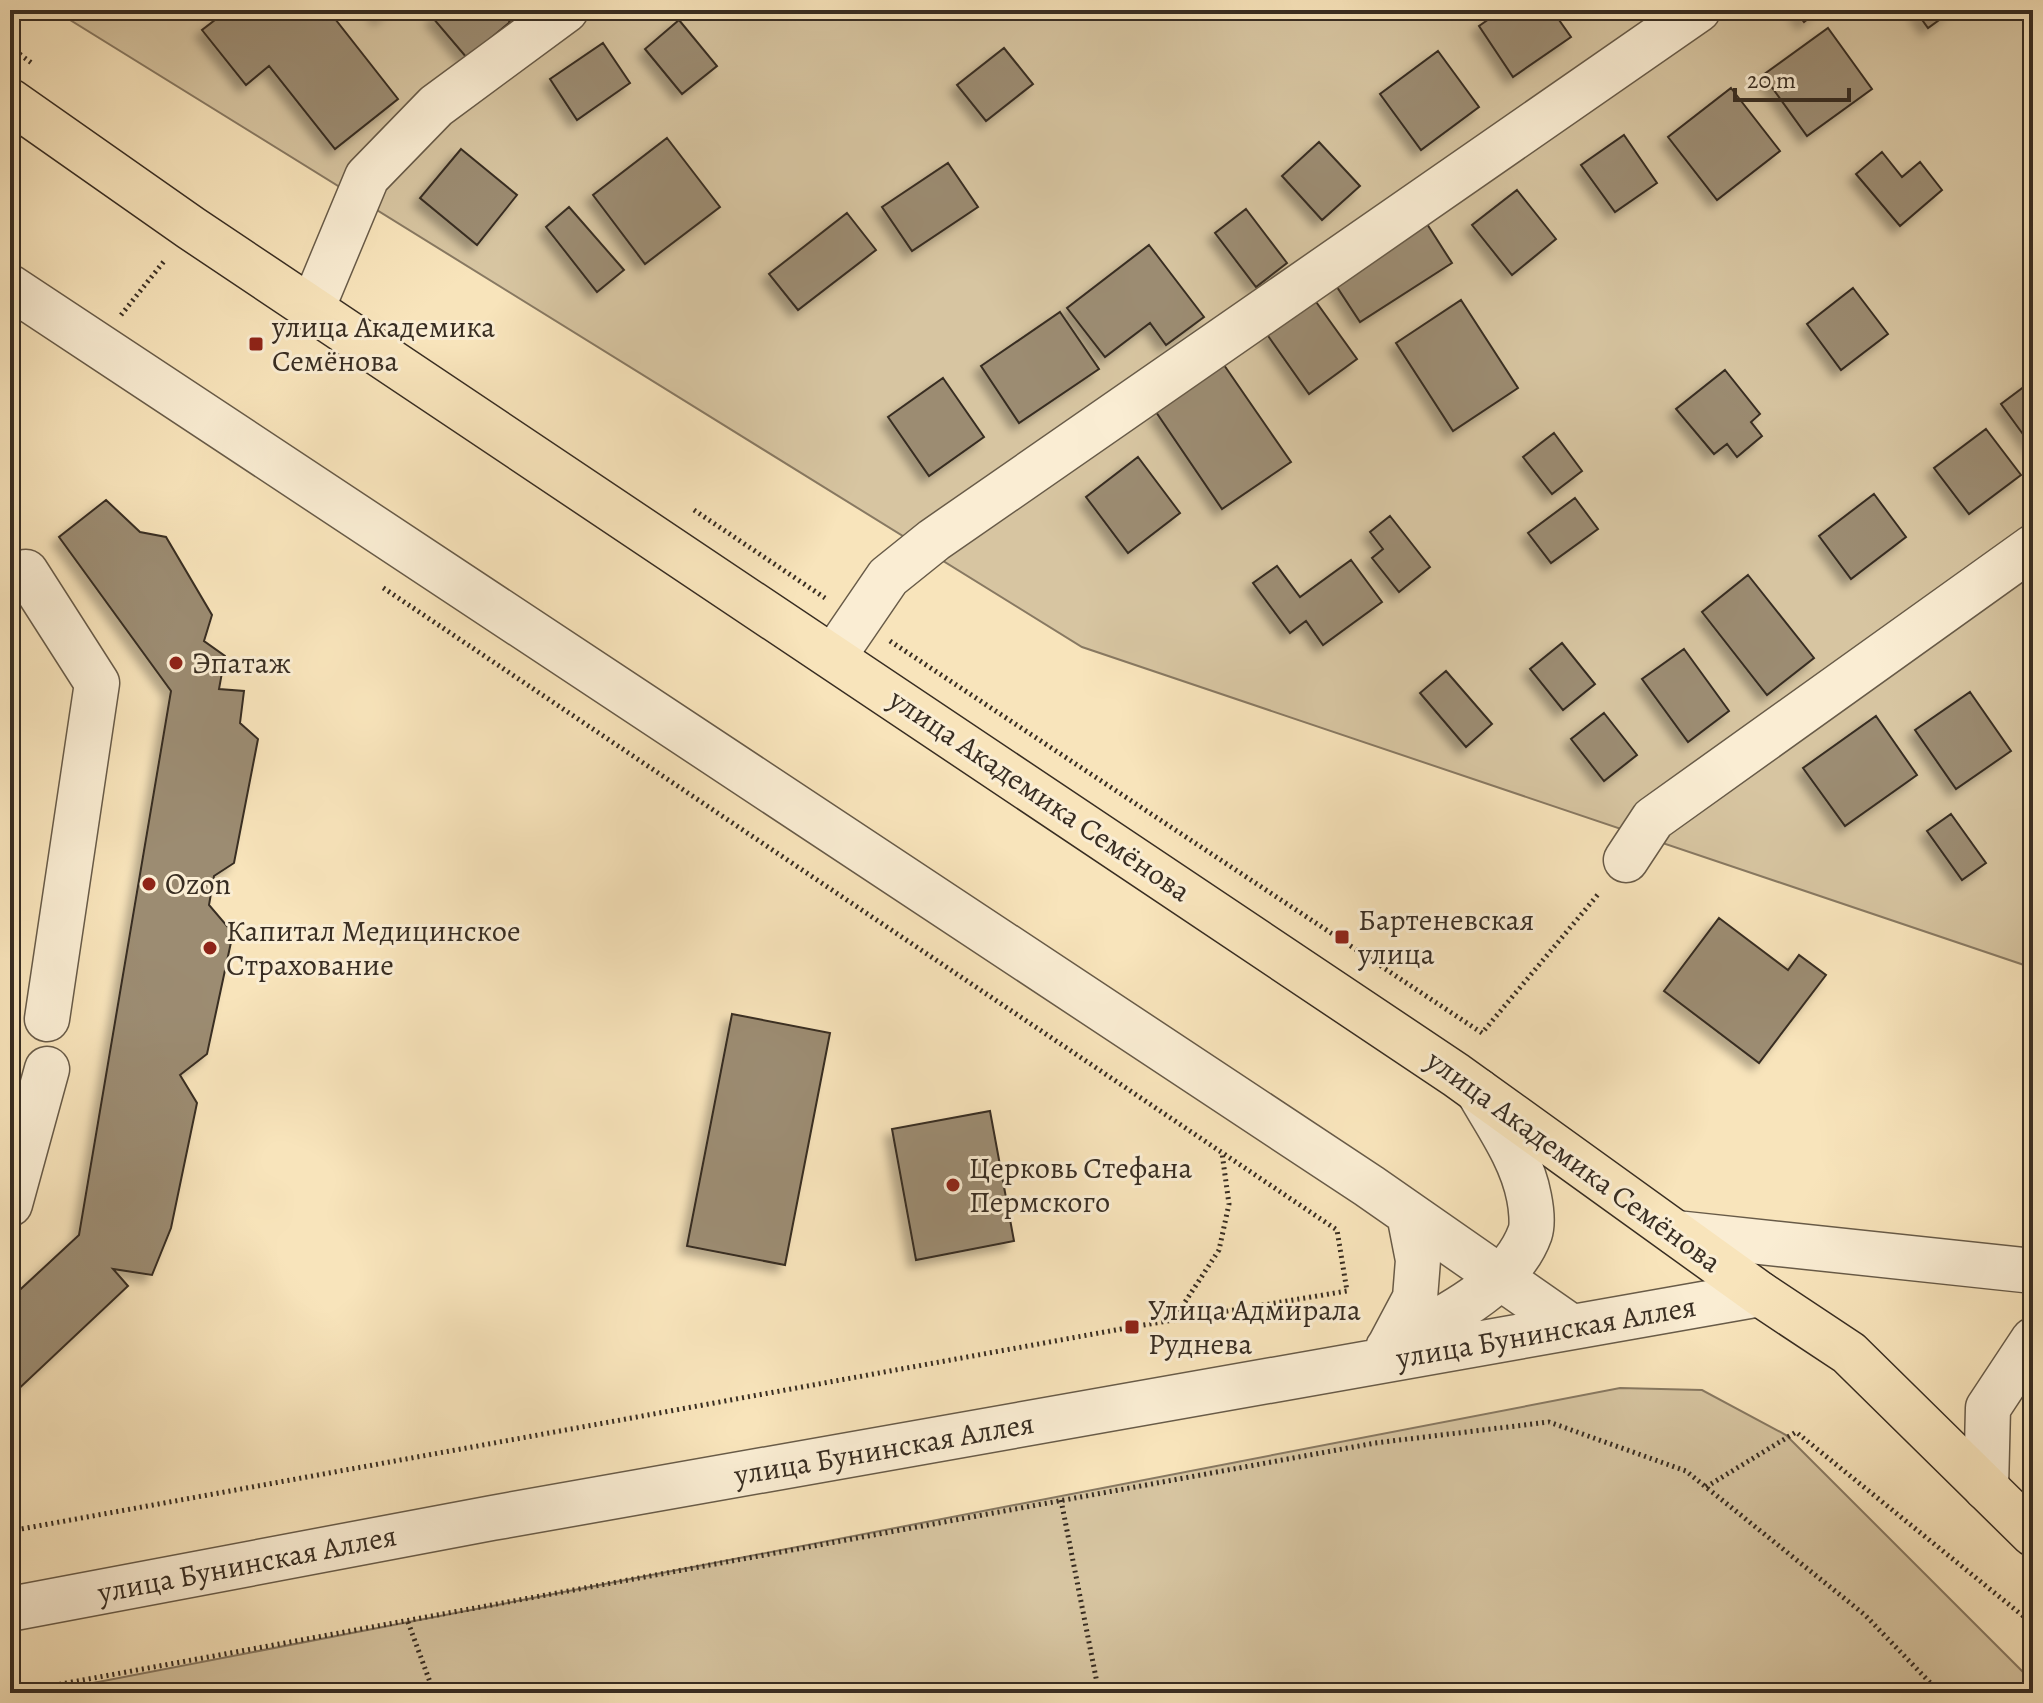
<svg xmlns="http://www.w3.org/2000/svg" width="2043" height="1703" font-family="Alegreya,serif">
  <defs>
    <filter id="shadow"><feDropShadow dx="-7" dy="7" stdDeviation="4" flood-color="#0004"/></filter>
  </defs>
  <rect width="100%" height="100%" fill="#f8e4bb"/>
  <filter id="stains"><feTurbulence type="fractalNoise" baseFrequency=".0025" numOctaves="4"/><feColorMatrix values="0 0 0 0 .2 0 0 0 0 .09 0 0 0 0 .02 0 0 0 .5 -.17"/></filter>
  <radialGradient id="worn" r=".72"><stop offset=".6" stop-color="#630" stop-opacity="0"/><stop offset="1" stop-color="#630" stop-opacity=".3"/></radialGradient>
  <path fill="#d7c5a1" stroke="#887962" stroke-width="2" d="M54 10H2033V968L1082 647Z
    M1620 1388 1702 1390 1786 1435 2033 1682V1693H41Z"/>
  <path fill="#9c8c72" stroke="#382d22" stroke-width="2" filter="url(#shadow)" d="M228 10H328L398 99 335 149 269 66 246 85 202 30Z
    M374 10H391L380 18Z
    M441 10H500L510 22 467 58 432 17Z
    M1502 10H1552L1571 37 1513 77 1479 26Z
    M1795 10H1819L1804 22Z
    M1915 10H1953L1928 28Z
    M679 20 717 66 682 94 645 49Z
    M1828 28 1872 89 1807 136 1763 75Z
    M603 43 630 83 577 120 550 79Z
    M1004 48 1033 84 986 121 957 85Z
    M1438 51 1479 107 1421 150 1380 94Z
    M1731 88 1780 151 1717 200 1668 137Z
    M1624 135 1657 183 1615 212 1581 165Z
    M667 138 720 207 645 264 593 195Z
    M1319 142 1360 186 1322 220 1282 176Z
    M461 149 517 195 477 245 420 198Z
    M1882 152 1902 177 1920 162 1942 190 1900 226 1856 174Z
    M948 163 978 207 912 251 882 207Z
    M1517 190 1556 239 1512 275 1472 225Z
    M569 207 624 270 597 292 546 227Z
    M1246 209 1287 263 1256 287 1215 233Z
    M847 213 876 250 798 310 769 274Z
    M1427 224 1452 263 1360 322 1335 284Z
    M1149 245 1204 317 1166 345 1150 323 1105 357 1067 308Z
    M1853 288 1888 334 1841 370 1807 324Z
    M1314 299 1357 359 1309 394 1266 333Z
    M1461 300 1518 388 1453 431 1396 343Z
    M1060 312 1099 369 1019 423 981 366Z
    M1224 365 1291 462 1222 509 1156 412Z
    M1725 370 1760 414 1751 422 1762 436 1737 457 1727 444 1714 454 1676 409Z
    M943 378 984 437 929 476 888 417Z
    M2033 380V448L2001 404Z
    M1986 429 2021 475 1969 514 1934 468Z
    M1554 433 1582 471 1552 494 1523 457Z
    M1138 457 1180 513 1128 553 1086 497Z
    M1874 494 1906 537 1851 579 1819 536Z
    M1575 498 1598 529 1551 563 1528 533Z
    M106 500 140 532 166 537 212 615 204 641 225 656 219 689 244 691 240 723 258 739 234 863 214 876 209 905 233 933 207 1054 180 1075 197 1103 171 1228 152 1275 113 1269 128 1286 10 1397V1299L79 1235 171 691 59 537Z
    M1390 516 1430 567 1399 592 1372 558 1383 549 1370 532Z
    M1351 560 1382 602 1323 645 1306 621 1290 633 1253 583 1277 566 1300 597Z
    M1748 575 1814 658 1767 695 1702 612Z
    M1562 643 1595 684 1563 710 1530 669Z
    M1684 649 1729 711 1688 742 1642 679Z
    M1446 671 1492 724 1466 747 1420 693Z
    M1970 692 2011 751 1956 789 1915 730Z
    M1604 713 1637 755 1604 781 1571 739Z
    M1876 716 1917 775 1845 826 1803 768Z
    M1951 814 1986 863 1962 880 1927 831Z
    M1719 918 1788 970 1799 955 1826 975 1759 1063 1664 991Z
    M732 1014 830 1033 785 1265 687 1246Z
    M990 1111 1014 1241 916 1260 892 1129Z"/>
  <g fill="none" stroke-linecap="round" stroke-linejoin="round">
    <defs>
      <path id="minor" d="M10 287 1369 1186 1570 1326
        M312 309 367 177 436 106 566 10
        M26 572 97 683 47 1019
        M834 656 888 577 934 540 1698 10
        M1626 860 1653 819 2033 547
        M10 1204 47 1069
        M1676 1233 2033 1271
        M1389 1347 1415 1298 1418 1260 1409 1214
        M1388 1348C1437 1321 1510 1289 1530 1233 1533 1224 1531 1207 1529 1197 1522 1159 1497 1124 1478 1091
        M1986 1488 1988 1408 2033 1340
        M10 1609 492 1518 1760 1294"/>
      <path id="major" d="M10 101 191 228 1456 1075 1760 1294 1849 1353 2033 1534"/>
    </defs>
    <use href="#minor" stroke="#685b48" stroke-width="47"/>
    <use href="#major" stroke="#382d22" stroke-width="47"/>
    <path stroke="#382d22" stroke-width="5" stroke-dasharray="2 4" stroke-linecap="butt" d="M10 47 33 64
      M121 315 165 260
      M694 510 825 598
      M890 641 1482 1033 1600 892
      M1172 1322 1219 1250 1229 1204 1222 1153
      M1706 1487 1796 1432 2033 1624
      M1061 1500 1099 1693
      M10 1531 1132 1327 1347 1291 1337 1230 382 587
      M408 1622 434 1693
      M12 1693 1375 1443 1549 1422 1686 1471 1865 1615 1940 1693"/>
    <use href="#minor" stroke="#faedd3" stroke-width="44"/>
    <use href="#major" stroke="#f8e4bb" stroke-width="44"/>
  </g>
  <g fill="#8f2418" stroke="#faedd3" stroke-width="3">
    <rect x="248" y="336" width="16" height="16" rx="4"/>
    <circle cx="176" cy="663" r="8"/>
    <circle cx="149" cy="884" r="8"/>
    <rect x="1334" y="929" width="16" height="16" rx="4"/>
    <circle cx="210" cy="948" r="8"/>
    <circle cx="953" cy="1185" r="8"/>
    <rect x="1124" y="1319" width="16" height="16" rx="4"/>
  </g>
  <g text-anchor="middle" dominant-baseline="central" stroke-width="6" stroke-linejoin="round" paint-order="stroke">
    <g font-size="30" fill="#382d22" stroke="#faedd3" text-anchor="start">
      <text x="272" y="327">улица Академика<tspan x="272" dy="34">Семёнова</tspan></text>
      <text x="192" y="663">Эпатаж</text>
      <text x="165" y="884">Ozon</text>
      <text x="1358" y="920">Бартеневская<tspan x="1358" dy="34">улица</tspan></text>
      <text x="226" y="931">Капитал Медицинское<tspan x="226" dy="34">Страхование</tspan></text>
      <text x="969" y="1168">Церковь Стефана<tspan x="969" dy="34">Пермского</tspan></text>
      <text x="1148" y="1310">Улица Адмирала<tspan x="1148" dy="34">Руднева</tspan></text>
    </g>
    <g font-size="30" fill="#382d22" stroke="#faedd3">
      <text transform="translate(1040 795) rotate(34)">улица Академика Семёнова</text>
      <text transform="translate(1574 1161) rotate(36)">улица Академика Семёнова</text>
      <text transform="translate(1546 1332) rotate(-10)">улица Бунинская Аллея</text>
      <text transform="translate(884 1449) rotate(-10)">улица Бунинская Аллея</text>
      <text transform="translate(247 1564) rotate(-11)">улица Бунинская Аллея</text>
    </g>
  </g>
  <rect width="2043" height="1703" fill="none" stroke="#f8e4bb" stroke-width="40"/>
  <rect x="12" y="12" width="2019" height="1679" fill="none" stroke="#382d22" stroke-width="4"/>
  <rect x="20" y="20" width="2003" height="1663" fill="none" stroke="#382d22" stroke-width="2"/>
  <path d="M1735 88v12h114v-12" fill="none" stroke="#382d22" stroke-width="4"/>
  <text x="1747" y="88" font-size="24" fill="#382d22" stroke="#faedd3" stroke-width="6" paint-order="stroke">20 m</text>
  <rect width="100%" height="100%" filter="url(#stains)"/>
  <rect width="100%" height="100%" fill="url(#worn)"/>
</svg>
